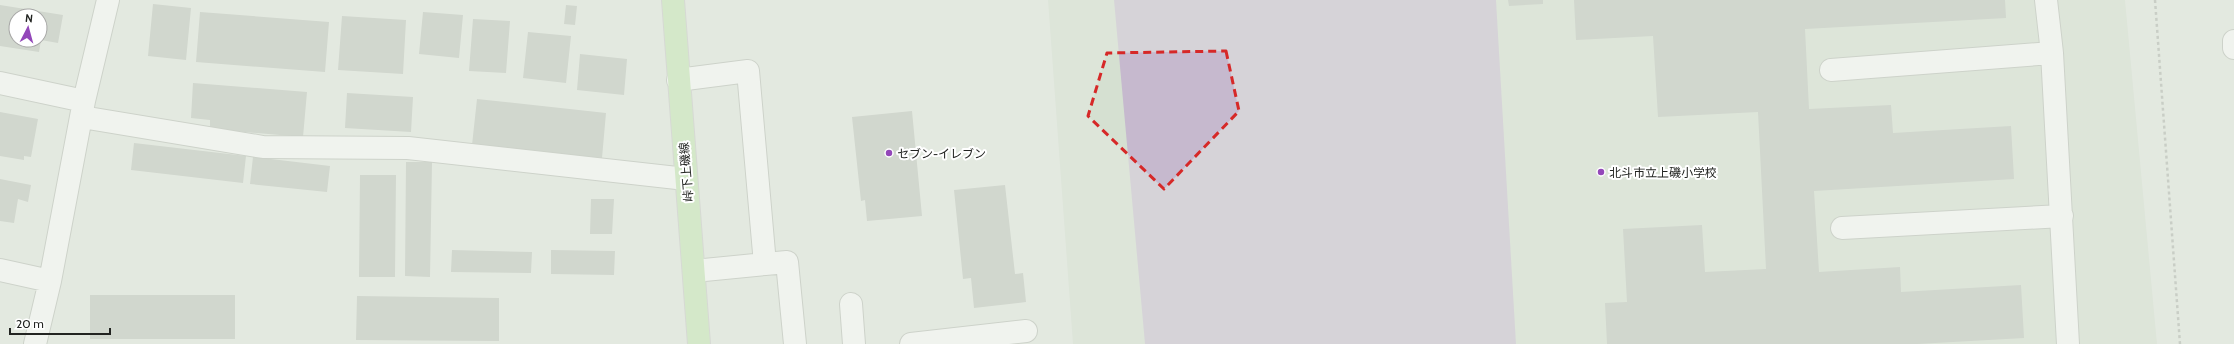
<svg xmlns="http://www.w3.org/2000/svg" width="2234" height="344" font-family="Cabin,'Noto Sans JP',sans-serif">
  <rect width="100%" height="100%" fill="#e3e9e0"/>
  <path fill="#d5e0d1" d="M1048 0H2125L2157 344H1073Z"/>
  <path fill="#c6b9ce" d="M1114 0H1496L1516 344H1145Z"/>
  <path fill="#bac0b8" fill-rule="evenodd" d="M1508 0H1543V4L1509 6Z
    M1574 0H2005L2006 18 1805 29 1809 109 1891 105 1893 133 2011 126 2014 179 1814 191 1819 272 1900 267 1901 292 2021 285 2024 338 1917 344H1607L1605 303 1627 302 1623 229 1702 225 1705 272 1766 269 1758 112 1658 117 1653 36 1576 40Z
    M153 4 191 8 186 60 148 56Z
    M0 5 63 15 58 43 41 40 39 52 0 46ZM16 16H40V40H16Z
    M566 5 577 6 575 25 564 24Z
    M200 12 329 22 325 72 196 62Z
    M423 12 463 15 459 58 419 54Z
    M342 16 406 20 403 74 338 70Z
    M473 19 510 21 506 73 469 71Z
    M528 32 571 36 566 83 523 78Z
    M580 54 627 59 624 95 577 90Z
    M193 83 307 92 303 137 210 129V120L191 118Z
    M347 93 413 97 411 132 345 128Z
    M477 99 606 113 602 158 472 145Z
    M912 111 922 216 867 221 865 200 861 201 852 117Z
    M0 112 38 119 31 157 24 156V160L0 156Z
    M134 143 246 156 243 183 131 170Z
    M253 157 330 166 327 192 250 184Z
    M406 162H432L430 277 405 276Z
    M360 175H396L395 277H359Z
    M0 179 31 185 28 202 18 199 14 223 0 221Z
    M1005 185 1015 274 1023 273 1026 302 974 308 971 278 963 279 954 190Z
    M591 199H614L612 234H590Z
    M452 250 532 252 531 273 451 272Z
    M551 250 615 251 614 275 551 274Z
    M90 295H235V339H90Z
    M357 296 499 298V341L356 340Z"/>
  <g fill="none" stroke-linecap="round" stroke-linejoin="round">
    <defs>
      <path id="minor" d="M2046 0 2052 53
        M2234 41V48
        M1831 70 2052 53 2068 344
        M678 80 748 71 765 264 694 271
        M0 83 84 101
        M82 117 263 147 408 148 686 179
        M1842 228 2062 216
        M765 264 787 262 795 344
        M0 270 50 281
        M851 304 854 344
        M35 344 50 281 84 101 108 0
        M911 344 1026 331"/>
      <path id="major" d="M673 0 699 344"/>
    </defs>
    <use href="#minor" stroke="#b2b7af" stroke-width="24"/>
    <use href="#major" stroke="#c6c6c5" stroke-width="24"/>
    <path stroke="#a9aea7" stroke-width="2.5" stroke-dasharray="3 3" stroke-linecap="butt" d="M2155 0 2180 344"/>
    <use href="#minor" stroke="#fff" stroke-width="22"/>
    <use href="#major" stroke="#c2e6ae" stroke-width="22"/>
  </g>
  <path d="M0 0H2234V344H0ZM1226 51 1239 111 1164 189 1088 116 1107 53Z" fill="#e3e9e0" fill-opacity=".55" fill-rule="evenodd"/>
  <path fill="none" stroke="#d62828" stroke-width="3" stroke-dasharray="8 5" stroke-linejoin="round" d="M1226 51 1239 111 1164 189 1088 116 1107 53Z"/>
  <g fill="#9347b9" stroke="#fff" stroke-width="1.5">
    <circle cx="889" cy="153" r="4"/>
    <circle cx="1601" cy="172" r="4"/>
  </g>
  <g text-anchor="middle" dominant-baseline="central" stroke-width="4" stroke-linejoin="round" paint-order="stroke">
    <g font-size="12" fill="#222421" stroke="#fff" text-anchor="start">
      <text x="897" y="153">セブン-イレブン</text>
      <text x="1609" y="172">北斗市立上磯小学校</text>
    </g>
    <g font-size="12" fill="#222421" stroke="#fff">
      <text transform="translate(686 172) rotate(-95)">峠下上磯線</text>
    </g>
  </g>
  <g transform="translate(28 28) rotate(6)"><circle r="19" fill="#ffffff" stroke="#a7a7a6"/>
  <path d="M0-3L7 15L0 10L-7 15Z" fill="#9347b9"/>
  <text y="-6" font-size="11" font-weight="bold" text-anchor="middle" fill="#222421">N</text>
  </g>
  <path d="M10 328v6h100v-6" fill="none" stroke="#222421" stroke-width="2"/>
  <text x="16" y="328" font-size="12" fill="#222421" stroke="#ffffff" stroke-width="3" paint-order="stroke">20 m</text>
</svg>
